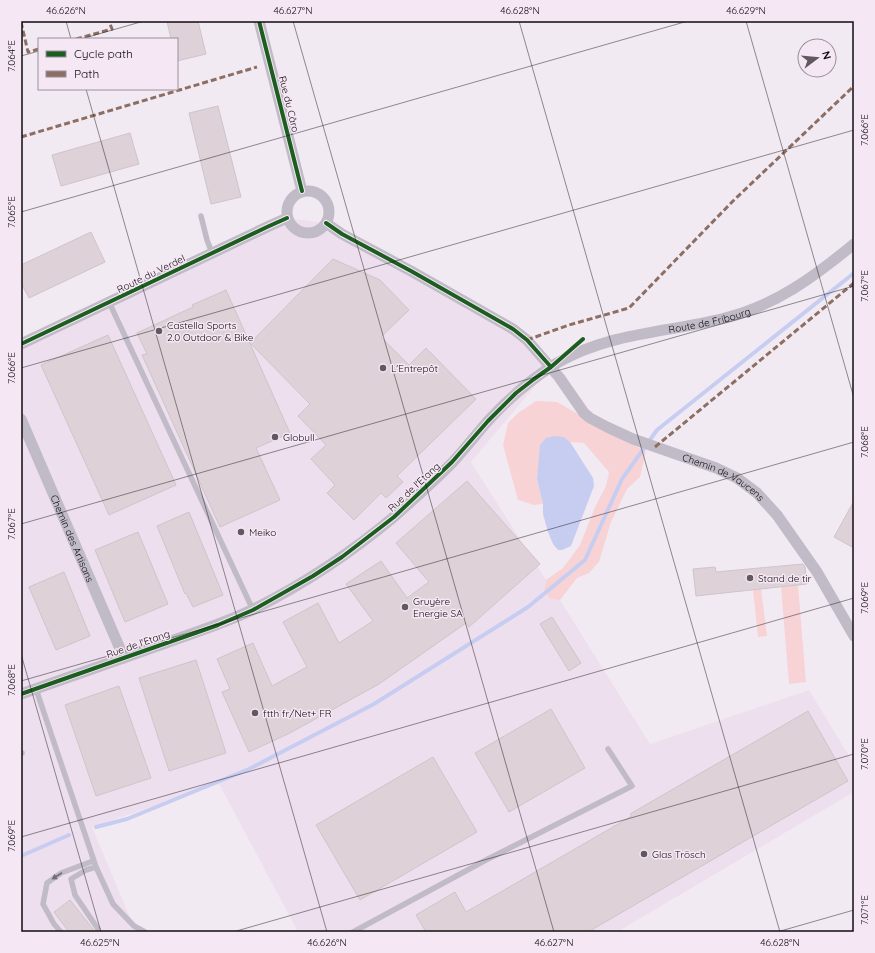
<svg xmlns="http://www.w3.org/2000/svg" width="875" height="953" font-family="Quicksand,sans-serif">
  <rect width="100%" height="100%" fill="#f2eaf2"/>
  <path fill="#eedfee" d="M287 218 326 223 497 320 551 367 471 462 546 580 544 590 548 599 560 600 650 744 809 690 854 764V792L617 932H298L219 784 92 827 136 932H21V344Z"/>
  <path fill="#f8d3d6" d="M536 401 557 402 618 437 646 451 640 477 627 489 611 522 599 562 589 573 577 578 560 600 549 599 544 590 546 580 563 568 580 545 595 507 606 486 609 472 584 443 570 442 564 437 537 479 543 504 534 505 518 500 503 445 508 423 518 413Z
    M798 585 806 682 789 684 781 587Z
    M761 589 767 636 758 637 753 590Z"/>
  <path fill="#c7cdf1" d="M554 436 564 437 570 442 593 478 594 486 571 546 562 550H558L553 544 548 532 543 514V504L537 479 540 445 546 438Z"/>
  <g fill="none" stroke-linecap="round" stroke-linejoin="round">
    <path stroke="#c7cdf1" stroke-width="4" d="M96 827 127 819 249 769 374 704 528 607 585 560 622 479 657 430 854 273
      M21 856 69 835"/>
  </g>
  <path fill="#ded1d8" stroke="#cdc5ca" d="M167 21H198L206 54 177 61V39H171Z
    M218 106 241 197 211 204 189 113Z
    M130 133 139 164 61 186 52 155Z
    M91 232 105 262 29 298 21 283V265Z
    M333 259 380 280 409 310 381 337 409 365 426 348 476 399 397 476 403 482 386 498 381 493 354 520 327 493 335 485 311 459 326 445 298 416 310 404 250 343Z
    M226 290 290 433 256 448 280 500 220 527 142 355 147 354 137 333 193 307 192 305Z
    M108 335 176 485 109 515 41 365Z
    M467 481 540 564 469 627 466 623 379 684 288 734 249 752 222 692 230 689 217 659 253 643 272 686 307 667 283 622 318 603 339 643 373 621 346 584 381 561 407 598 429 582 396 543Z
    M854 501V548L834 537Z
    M189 512 223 595 193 607 186 593 185 594 157 526Z
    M138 532 168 604 125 622 95 550Z
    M803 564 805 567 807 584 696 596 693 569 715 567 716 572Z
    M64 572 90 636 56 650 29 587Z
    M552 617 581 663 569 671 540 624Z
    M196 660 226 753 169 771 139 678Z
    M119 686 151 778 96 796 65 705Z
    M551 709 585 768 509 812 475 753Z
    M808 711 848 781 588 932H426L416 915 455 892 466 912 632 816 630 814Z
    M433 757 477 832 360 900 316 825Z
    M70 900 93 929 94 932H69L54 912Z"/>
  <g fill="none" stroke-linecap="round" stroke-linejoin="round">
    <path stroke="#c0bbc7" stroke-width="5.5" d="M201 216 207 240 212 253
      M109 302 253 610
      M36 689 96 867 113 904 134 926 145 932
      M21 753H22
      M96 867 86 870 71 879 75 895 98 929V932
      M61 932 54 924 43 904 47 883 61 873 93 861
      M353 932 486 860 632 786 608 749"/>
    <g stroke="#c0bbc7" stroke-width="11">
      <path d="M259 21 302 191"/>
      <circle cx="308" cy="212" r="21"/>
      <path id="s1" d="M326 223 342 234 411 271 513 329 527 340 559 377 584 413 590 418 607 427 633 439 716 468 737 478 757 493 777 515 817 572 854 636"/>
      <path d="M21 344 267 227 287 218"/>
      <path id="s2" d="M21 419 124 658"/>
      <path id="s3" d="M21 694C68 677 116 661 163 644 193 633 225 623 254 609 304 584 352 552 395 516 414 499 434 481 452 463 464 450 475 436 487 422 507 400 531 379 557 363 611 332 666 333 725 318 775 306 815 276 854 244"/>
    </g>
    <path stroke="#8d6e63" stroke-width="3" stroke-dasharray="6 3" stroke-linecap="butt" d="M21 22 28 52 39 49
      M76 39 112 29 109 21
      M21 137 257 67
      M527 340 569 325 629 308 733 201 854 86
      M655 447 854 283"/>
    <defs>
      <path id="cycleway" d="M259 21 302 191
        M326 223 342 234 411 271 513 329 527 340 551 367
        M21 344 267 227 287 218
        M21 694 218 625 253 610 313 576 342 557 394 517 452 462 488 421 516 393 534 379 551 367 583 339"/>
    </defs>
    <use href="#cycleway" stroke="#f6e7f5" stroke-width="6"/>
    <use href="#cycleway" stroke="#1b5e20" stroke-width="4"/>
  </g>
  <defs><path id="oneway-solid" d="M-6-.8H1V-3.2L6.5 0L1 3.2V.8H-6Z"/></defs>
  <use fill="#716d75" href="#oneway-solid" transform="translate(57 876) rotate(147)"/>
  <path fill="none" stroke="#110d11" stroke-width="1" stroke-opacity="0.45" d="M66 21 71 39M293 21 554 932M519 21 780 932M746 21 854 398M81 39 144 21M21 56 39 51M86 89 327 932M21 212 688 21M21 368 854 130M21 524 854 286M21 654 101 932M21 681 854 442M21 837 854 598M233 932 854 754M777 932 854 910"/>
  <g fill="#605a60" stroke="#f6e7f5" stroke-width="1.5">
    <circle cx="159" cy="331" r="4"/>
    <circle cx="383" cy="368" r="4"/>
    <circle cx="275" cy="437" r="4"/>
    <circle cx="241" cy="532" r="4"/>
    <circle cx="750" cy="578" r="4"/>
    <circle cx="405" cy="607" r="4"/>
    <circle cx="255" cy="713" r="4"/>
    <circle cx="644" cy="854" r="4"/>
  </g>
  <g text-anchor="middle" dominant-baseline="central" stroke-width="3" stroke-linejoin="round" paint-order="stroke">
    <g font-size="10" fill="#110d11" stroke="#f6e7f5">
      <text transform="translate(289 104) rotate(76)">Rue du Câro</text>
      <text transform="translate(151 274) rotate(-26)">Route du Verdel</text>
      <text stroke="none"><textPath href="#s3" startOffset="800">Route de Fribourg</textPath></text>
      <text stroke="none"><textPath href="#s1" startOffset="480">Chemin de Vaucens</textPath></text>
      <text transform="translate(414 487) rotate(-43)">Rue de l'Etang</text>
      <text stroke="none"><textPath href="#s2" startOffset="130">Chemin des Artisans</textPath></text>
      <text transform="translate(138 644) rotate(-19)">Rue de l'Etang</text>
    </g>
    <g font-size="10" fill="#110d11" stroke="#f6e7f5" text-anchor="start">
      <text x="167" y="325">Castella Sports<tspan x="167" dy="12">2.0 Outdoor &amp; Bike</tspan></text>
      <text x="391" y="368">L'Entrepôt</text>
      <text x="283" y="437">Globull</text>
      <text x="249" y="532">Meiko</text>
      <text x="758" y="578">Stand de tir</text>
      <text x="413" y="601">Gruyère<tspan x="413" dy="12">Energie SA</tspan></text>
      <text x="263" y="713">ftth fr/Net+ FR</text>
      <text x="652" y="854">Glas Trösch</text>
    </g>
  </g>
  <rect width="875" height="953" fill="none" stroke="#f6e7f5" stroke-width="44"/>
  <rect x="38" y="38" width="140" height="52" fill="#f6e7f5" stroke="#9a909a"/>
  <rect x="46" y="51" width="20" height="6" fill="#1b5e20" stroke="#9a909a"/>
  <text x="74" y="58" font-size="12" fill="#110d11">Cycle path</text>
  <rect x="46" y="71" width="20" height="6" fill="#8d6e63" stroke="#9a909a"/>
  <text x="74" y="78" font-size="12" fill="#110d11">Path</text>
  <g transform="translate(817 58) rotate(74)"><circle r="19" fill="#f6e7f5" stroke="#9a909a"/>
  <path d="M0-3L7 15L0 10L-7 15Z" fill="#605a60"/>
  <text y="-6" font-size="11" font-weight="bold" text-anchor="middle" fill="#110d11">N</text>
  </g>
  <rect x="22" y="22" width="831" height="909" fill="none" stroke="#110d11" stroke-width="1.5"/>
  <g font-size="10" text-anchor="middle" fill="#110d11">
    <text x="66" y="14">46.626°N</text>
    <text x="293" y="14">46.627°N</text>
    <text x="520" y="14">46.628°N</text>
    <text x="746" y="14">46.629°N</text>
    <text transform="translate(11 56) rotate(-90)" y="4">7.064°E</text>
    <text transform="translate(864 130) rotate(-90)" y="4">7.066°E</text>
    <text transform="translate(11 212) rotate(-90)" y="4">7.065°E</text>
    <text transform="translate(864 286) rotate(-90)" y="4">7.067°E</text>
    <text transform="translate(11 368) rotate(-90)" y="4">7.066°E</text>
    <text transform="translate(864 442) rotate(-90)" y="4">7.068°E</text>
    <text transform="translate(11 524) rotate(-90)" y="4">7.067°E</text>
    <text transform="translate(864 598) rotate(-90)" y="4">7.069°E</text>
    <text transform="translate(11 680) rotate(-90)" y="4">7.068°E</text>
    <text transform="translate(864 754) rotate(-90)" y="4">7.070°E</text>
    <text transform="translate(11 836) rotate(-90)" y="4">7.069°E</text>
    <text transform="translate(864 910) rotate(-90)" y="4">7.071°E</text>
    <text x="100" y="946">46.625°N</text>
    <text x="327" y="946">46.626°N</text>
    <text x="554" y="946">46.627°N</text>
    <text x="780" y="946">46.628°N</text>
  </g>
</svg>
